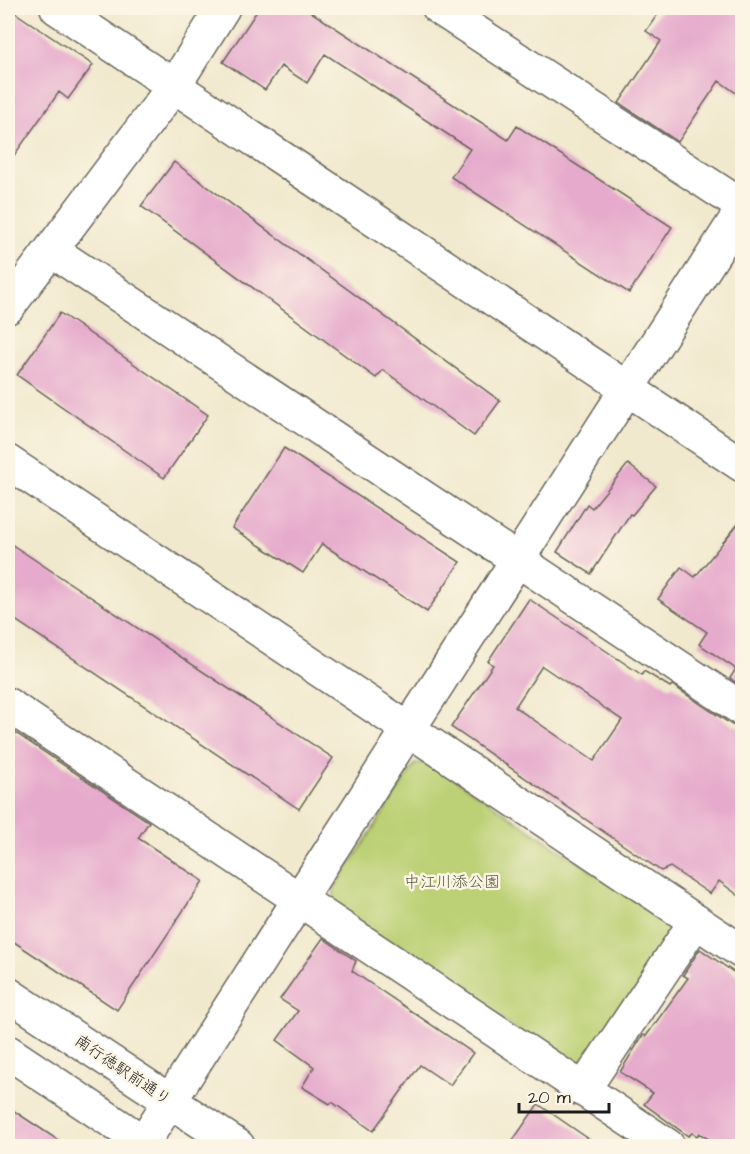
<svg xmlns="http://www.w3.org/2000/svg" width="750" height="1154" font-family="'Architects Daughter','Klee One',sans-serif">
  <rect width="100%" height="100%" fill="#fcf5e5"/>
  <filter id="ink" filterUnits="userSpaceOnUse"><feTurbulence type="fractalNoise" baseFrequency=".0167" numOctaves="2"/><feDisplacementMap in="SourceGraphic" scale="12" xChannelSelector="R" yChannelSelector="G"/><feConvolveMatrix kernelMatrix="1 2 1 2 8 2 1 2 1" color-interpolation-filters="sRGB"/></filter>
  <filter id="wash" filterUnits="userSpaceOnUse"><feTurbulence type="fractalNoise" baseFrequency=".008" numOctaves="4" result="noise"/><feDisplacementMap in="SourceGraphic" scale="24" xChannelSelector="R" yChannelSelector="G"/><feGaussianBlur stdDeviation="1.35" result="paint"/><feColorMatrix in="noise" values="0 0 0 0 0 0 0 0 0 0 0 0 0 0 0 0 0 1.4 0 .05"/><feComposite in="paint" operator="in"/></filter>
  <g filter="url(#wash)">
    <rect width="100%" height="100%" fill="#f1e9ce"/>
    <path fill="#bcd074" stroke="#6c7648" stroke-width="1.5" d="M430 762 674 927 590 1068 575 1069 334 907V889L415 764Z"/>
    <g id="blocks">
      <path fill="#e6abcc" fill-rule="evenodd" d="M8 8 93 65 68 99 59 92 8 164Z
        M259 8H305L508 140 517 126 672 227 629 293 451 177 470 149 325 54 307 83 281 66 265 90 223 62Z
        M662 8H735L742 13V97L719 81 678 142 619 103 661 41 646 31Z
        M174 162 500 401 474 436 383 370 376 378 141 206Z
        M60 313 208 415 164 478 17 375Z
        M284 448 460 562 427 612 322 544 303 573 232 528Z
        M628 464 656 486 632 515 630 514 591 574 557 552 587 504 592 508Z
        M742 519V687L730 678 736 669 699 644 707 632 658 599 681 567 695 577Z
        M8 542 333 758 299 809 8 615Z
        M529 599 642 675 644 671 670 687 672 685 732 725 742 727V898L719 881 710 894 670 867 661 871 451 727 493 665 488 661ZM542 666 622 720 594 761 515 707Z
        M8 728 149 822 138 838 203 881 117 1010 8 938Z
        M323 938 356 961 352 971 473 1053 450 1085 420 1065 373 1131 332 1102 330 1104 302 1087 314 1067 277 1040 298 1011 280 999Z
        M700 949 742 978V1138L737 1146H719L699 1133 697 1136 692 1133 688 1136 644 1104 653 1093 620 1072 643 1035 646 1036 688 978 683 975Z
        M538 1104 599 1146H509Z
        M8 1107 67 1146H8Z"/>
    </g>
  </g>
  <g filter="url(#ink)">
    <use href="#blocks" fill-opacity="0" stroke="#67645a" stroke-width="1.5"/>
    <g fill="none" stroke-linecap="round" stroke-linejoin="round">
      <defs>
        <path id="minor" d="M57 8 742 465
          M439 8 742 206
          M51 250 742 709
          M8 307 174 86 223 8
          M8 462 742 952
          M8 705 668 1146
          M8 994 238 1146
          M8 1052 149 1146
          M583 1090 696 921
          M141 1146 742 210"/>
      </defs>
      <use href="#minor" stroke="#67645a" stroke-width="36"/>
      <use href="#minor" stroke="#fff" stroke-width="33"/>
    </g>
  </g>
  <g text-anchor="middle" dominant-baseline="central" stroke-width="5" stroke-linejoin="round" paint-order="stroke">
    <g font-size="16" fill="#545b3b" stroke="#fcf5e5">
      <text x="452" y="882">中江川添公園</text>
    </g>
    <g font-size="16" fill="#1c1c1c" stroke="#fcf5e5">
      <text transform="translate(123 1070) rotate(34)">南行徳駅前通り</text>
    </g>
  </g>
  <rect width="750" height="1154" fill="none" stroke="#fcf5e5" stroke-width="30"/>
  <path d="M519 1103v9h90v-9" fill="none" stroke="#1c1c1c" stroke-width="3"/>
  <text x="528" y="1103" font-size="18" fill="#1c1c1c" stroke="#fcf5e5" stroke-width="4.5" paint-order="stroke">20 m</text>
</svg>
